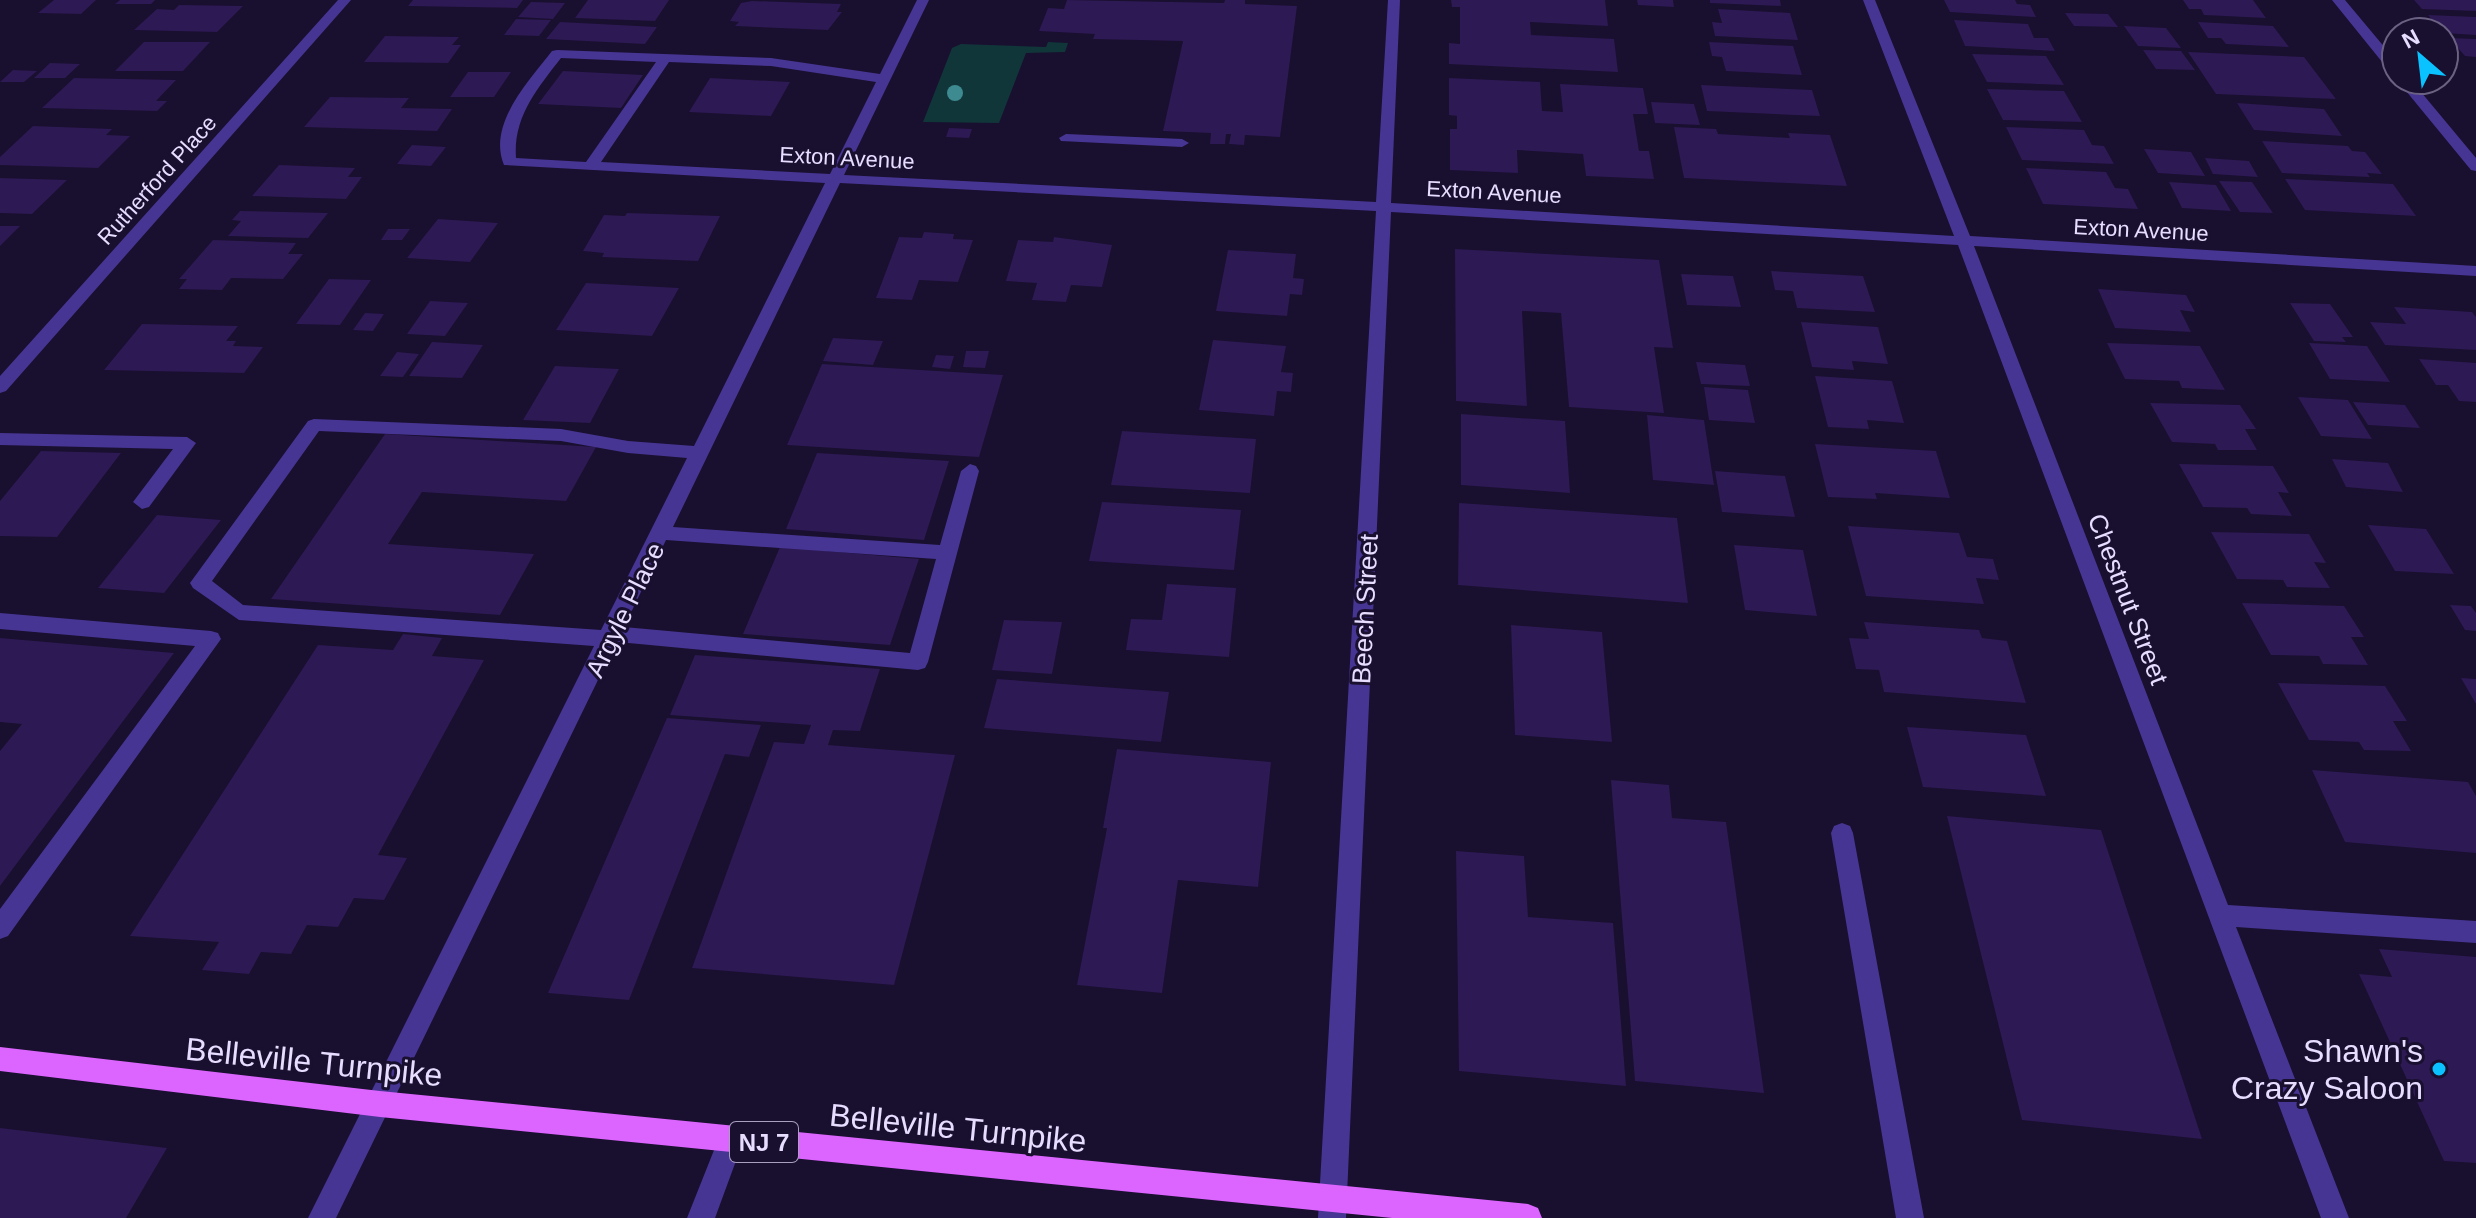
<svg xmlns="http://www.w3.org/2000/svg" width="2476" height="1218" font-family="Helvetica,sans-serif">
  <rect width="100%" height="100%" fill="#190f2f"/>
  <path fill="#11363a" d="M1048 42 1068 43 1065 52 1026 53 999 123 923 122 952 48 961 44 1046 47Z"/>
  <path fill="#2d1953" d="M54 0H96L81 14 38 13Z
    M120 0H155L151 4H115Z
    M413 0H523L517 8 408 6Z
    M588 0H669L655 21 575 18Z
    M1067 0 1224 3 1225 0H1245V4L1297 6 1280 137 1245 135 1244 145 1229 144 1231 134H1226L1225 144H1210L1211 133 1163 131 1183 41 1093 39 1095 34 1039 31 1048 8 1064 9Z
    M1451 0H1605L1608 26 1530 22 1531 35 1614 39 1618 72 1449 64V43L1460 44V7H1452Z
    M1637 0H1673L1674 7 1638 5Z
    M1710 0H1780L1781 6 1710 3Z
    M1944 0H2015L2017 4 2030 5 2036 17 1950 12Z
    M2183 0H2253L2266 18 2204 15 2201 9H2189Z
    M2414 0H2476V11L2422 9Z
    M752 1 841 4 837 12H842L828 30 735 26 739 22 730 21 741 3Z
    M531 2 565 3 553 19 518 17Z
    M179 5 243 6 217 32 134 30 157 9 174 10Z
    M1718 9 1790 13 1798 40 1715 36 1712 22 1722 23Z
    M2065 13 2108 14 2118 27 2074 26Z
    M2428 15 2476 17V35L2444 33Z
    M516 19 551 20 539 36 504 35Z
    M1954 20 2028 24 2034 38H2048L2055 51 1965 46Z
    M560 22 657 27 645 44 546 39Z
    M2198 22 2273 26 2289 47 2226 44 2221 38H2208Z
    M2124 26 2166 28 2181 48 2138 46Z
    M385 36 459 37 452 45H461L448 63 364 62Z
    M2449 38 2476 39V57L2465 56Z
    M144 42H210L183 71H115Z
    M1709 42 1793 46 1802 75 1726 71 1722 57 1712 56Z
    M2143 50 2181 51 2195 70 2156 69Z
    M2188 52 2304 57 2336 99 2216 94Z
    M1972 54 2046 56 2064 85 1987 82Z
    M50 63 80 64 65 78H34Z
    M13 70 37 71 24 82H0Z
    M563 71 643 75 621 108 538 104Z
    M468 72H511L494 97H450Z
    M74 78 176 80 156 101H167L157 111 42 108Z
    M710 78 790 82 771 116 689 112Z
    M1449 78 1540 82 1542 111 1563 112 1560 84 1643 88 1648 114H1633L1639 151H1649L1654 179 1586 176 1583 154 1517 150 1518 173 1450 170V129H1457V116L1449 115Z
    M1701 85 1812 90 1820 116 1707 111Z
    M1987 89 2064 91 2082 122 2003 120Z
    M330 97 409 98 401 108 452 109 437 131 304 127Z
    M1651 102 1694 104 1700 125 1655 123Z
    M2237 103 2324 109 2342 136 2254 130Z
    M33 126 112 129 106 135 130 136 98 168 0 165V157Z
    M1674 127 1716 129 1718 134 1790 138 1788 133 1830 135 1847 186 1684 178Z
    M2006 127 2084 130 2092 145 2104 146 2114 164 2022 160Z
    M949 128 972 129 969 138 946 137Z
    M2262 141 2348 146 2352 151 2365 152 2382 174 2367 173 2370 177 2282 173Z
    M412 145 446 147 431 166 397 164Z
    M2144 149 2191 152 2205 176 2158 173Z
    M2205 158 2249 161 2258 177 2213 174Z
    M279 165 355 168 348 177H362L346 199 252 196Z
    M2026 168 2106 172 2115 188 2128 189 2138 209 2043 204Z
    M0 178 67 180 32 214 0 213Z
    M2285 179 2393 184 2416 216 2305 210Z
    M2219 181 2252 182 2273 213 2240 212Z
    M2169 182 2216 185 2231 211 2182 208Z
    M240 211 328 213 308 238 228 236 241 221 232 220Z
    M627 213 720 216 698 261 602 257 604 253 583 251 604 215 625 216Z
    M438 219 498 223 470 262 407 258Z
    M0 226H20L0 246Z
    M388 229H410L402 240H381Z
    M924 232 954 234 953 239 973 240 958 282 919 280 912 300 876 298 899 237 922 238Z
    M1054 237 1112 245 1102 287 1071 285 1066 302 1032 300 1037 283 1006 281 1018 240 1053 242Z
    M213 240 296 243 288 254H303L283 279 231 278 222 290 179 289 187 279H179Z
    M1455 249 1659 260 1673 348 1654 347 1664 413 1569 407 1561 313 1522 311 1527 406 1456 401Z
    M1228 250 1296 254 1293 278 1304 279 1302 295 1290 294 1287 316 1216 311Z
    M1771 271 1863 276 1875 312 1797 308 1793 291 1775 290Z
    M1681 274 1733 276 1741 307 1687 305Z
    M329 279 371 280 340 325 296 324Z
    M586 283 679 288 652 336 556 330Z
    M2098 289 2186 295 2195 312 2180 310 2191 332 2115 328Z
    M430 301 468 303 445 336 407 334Z
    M2290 303 2330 304 2353 337H2342L2346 342 2314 341Z
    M2394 307 2472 312 2476 317V350L2385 345 2370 322 2406 324Z
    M365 313 384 314 373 331 353 330Z
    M1801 322 1878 327 1888 364 1852 361 1854 370 1812 367Z
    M142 324 238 326 226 341H236L233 346 263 347 244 373 104 370Z
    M833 338 883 341 873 365 823 361Z
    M1213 340 1286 346 1281 372 1293 373 1291 392 1277 391 1274 416 1199 410Z
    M432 342 483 345 462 378 409 376Z
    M2107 343 2200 346 2225 390 2182 388 2179 381 2125 379Z
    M2309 343 2367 346 2390 382 2330 379Z
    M966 351H989L985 368 963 367Z
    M397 352 419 354 403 377 380 376Z
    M936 355 954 356 950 369 932 367Z
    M2419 359 2476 363V402L2459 401 2448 385H2436Z
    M1696 362 1745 365 1750 386 1701 384Z
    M822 364 1003 375 979 457 787 445Z
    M555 366 619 369 590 423 523 420Z
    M1815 376 1892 381 1904 423 1867 420 1869 429 1828 427Z
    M1704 387 1748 390 1755 423 1709 420Z
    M2298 397 2348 400 2372 439 2321 436Z
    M2353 402 2405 405 2420 428 2368 425Z
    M2150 403 2240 405 2256 429H2245L2257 450H2218L2215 444 2172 442Z
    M1461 414 1565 421 1570 493 1461 485Z
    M1647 415 1704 420 1714 485 1653 480Z
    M1122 431 1256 439 1250 493 1111 485Z
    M385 434 596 447 566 501 422 492 388 544 534 554 500 615 271 599Z
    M1815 444 1936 451 1950 498 1875 493 1877 499 1828 497Z
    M41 451 121 453 57 537 0 536V501Z
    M817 453 949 461 924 540 786 529Z
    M2332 459 2388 463 2403 492 2346 487Z
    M2179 464 2273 466 2289 493 2278 492 2292 516 2251 514 2247 508 2203 507Z
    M1715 471 1785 476 1795 517 1722 512Z
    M1102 502 1241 510 1234 570 1089 561Z
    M1459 503 1677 518 1688 603 1458 585Z
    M157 515 221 520 164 593 98 588Z
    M2368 525 2426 529 2454 574 2395 571Z
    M1848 526 1959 533 1967 557 1993 559 1999 580 1976 578 1984 604 1866 596Z
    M2211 532 2309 534 2326 563 2314 562 2330 588 2287 587 2283 580 2237 579Z
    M1734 545 1803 550 1817 616 1745 610Z
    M780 547 919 559 890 645 743 634Z
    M1167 584 1236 588 1229 657 1126 650 1131 619 1162 620Z
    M2242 603 2344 606 2364 637H2351L2368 665 2323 664 2319 656 2271 655Z
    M2450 605 2471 606 2476 613V631L2465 630Z
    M1004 620 1062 622 1052 674 992 670Z
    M1864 622 1979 630 1982 638 2007 641 2026 703 1884 692 1879 670 1856 669 1849 638 1869 639Z
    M1511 625 1602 632 1612 742 1515 735Z
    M403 634 442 638 432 656 484 660 378 855 407 858 384 900 354 898 338 927 307 925 291 954 261 952 249 974 202 970 219 942 130 936 318 645 393 650Z
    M0 638 174 653 0 886V751L22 724 0 722Z
    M695 655 880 669 860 731 833 730 828 745 955 755 894 985 692 968 774 742 804 744 811 725 670 715Z
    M2461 678 2476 679V704Z
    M997 679 1169 692 1161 742 984 728Z
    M2278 683 2385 686 2407 721H2393L2411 751 2364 750 2359 742 2309 740Z
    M667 718 761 725 749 757 725 754 629 1000 548 993Z
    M1907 727 2026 735 2046 796 1923 787Z
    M1117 749 1271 762 1258 887 1178 880 1162 993 1077 985 1107 828H1103Z
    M2312 770 2468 782 2476 796V853L2345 842Z
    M1611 780 1669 785 1672 818 1726 822 1764 1093 1635 1081Z
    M1947 816 2101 830 2202 1139 2022 1120Z
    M1456 851 1524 856 1528 917 1613 923 1626 1086 1459 1071Z
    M2379 949 2476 957V1163L2444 1161 2359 974 2392 977Z
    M0 1128 167 1148 126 1218H0Z"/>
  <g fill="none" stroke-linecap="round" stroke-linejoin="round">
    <path fill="#473593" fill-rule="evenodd" d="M338 0H351L6 391 0 393V376Z
      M917 0H929L844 175 1376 202 1388 0H1400L1391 203 1954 236 1863 0H1875L1970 236 2476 266V276L1974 246 2228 905 2476 921V943L2236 927 2349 1218H2321L1958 245 1391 212 1346 1218H1318L1376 211 840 183 673 527 940 545 961 471 970 464 976 466 979 471 928 662 925 668 918 670 618 642 615 645 336 1218H308L594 646 239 620 193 588 190 583 308 421 314 419 561 429 628 441 694 446 825 183 504 165C487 124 529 81 552 51L557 50 771 58 880 74ZM561 58 656 62 586 162 516 158C513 117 537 89 561 58ZM669 62 771 66 876 82 830 174 601 162ZM319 431 561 441 628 453 687 458 601 630 243 605 212 581ZM666 540 936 559 910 653 624 627Z
      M2332 0H2345L2396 61V74L2391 73Z
      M2397 80H2411L2476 158V171L2471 170Z
      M1066 134 1182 139 1189 143 1182 147 1061 141 1059 138Z
      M0 433 187 437 196 443 149 507 142 509 133 502 173 449 0 445Z
      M0 613 211 631 218 633 221 639 8 936 0 939V909L195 646 0 629Z
      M1842 823 1850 826 1853 833 1924 1218H1896L1831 833 1834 826Z
      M731 1126 740 1130 744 1139 715 1218H687L722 1130Z"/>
    <path fill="#dc64ff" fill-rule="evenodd" d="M0 1047 380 1091 1528 1204 1538 1208 1542 1218H1392L380 1117 0 1071Z"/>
  </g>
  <circle fill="#3d8a90" cx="955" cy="93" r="8"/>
  <circle fill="#09c2ff" stroke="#190f2f" stroke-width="3" cx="2439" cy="1069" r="8"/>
  <g text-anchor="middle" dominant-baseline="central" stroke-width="6" stroke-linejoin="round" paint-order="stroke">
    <g font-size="22" fill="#e6ddff" stroke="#190f2f">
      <text transform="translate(847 158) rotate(3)">Exton Avenue</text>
      <text transform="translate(157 180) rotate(-48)">Rutherford Place</text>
      <text transform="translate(1494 192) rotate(3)">Exton Avenue</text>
      <text transform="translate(2141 230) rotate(3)">Exton Avenue</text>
    </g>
    <rect fill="#190f2f" stroke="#a89fc1" stroke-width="2" x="730" y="1122" width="68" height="40" rx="6"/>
    <g font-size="24" font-weight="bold" fill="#e6ddff">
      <text x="764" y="1142">NJ 7</text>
    </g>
    <g font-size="26" fill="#e6ddff" stroke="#190f2f">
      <text transform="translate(2128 599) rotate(69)">Chestnut Street</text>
      <text transform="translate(1365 609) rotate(-87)">Beech Street</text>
      <text transform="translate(625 610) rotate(-64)">Argyle Place</text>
    </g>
    <g font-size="32" fill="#e6ddff" stroke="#190f2f" text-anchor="end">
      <text x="2423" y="1051">Shawn's<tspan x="2423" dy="37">Crazy Saloon</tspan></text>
    </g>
    <g font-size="32" fill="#e6ddff" stroke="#190f2f">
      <text transform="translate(314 1062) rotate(6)">Belleville Turnpike</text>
      <text transform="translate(958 1128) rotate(6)">Belleville Turnpike</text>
    </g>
  </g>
  <g transform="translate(2420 56) rotate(332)"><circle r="38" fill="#190f2f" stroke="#6b6182" stroke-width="2"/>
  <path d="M0-6L14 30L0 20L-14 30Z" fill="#09c2ff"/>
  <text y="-12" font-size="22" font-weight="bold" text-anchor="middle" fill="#e6ddff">N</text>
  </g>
</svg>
